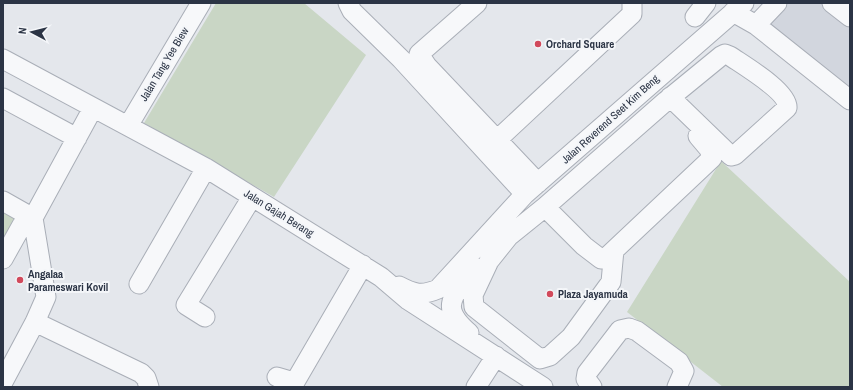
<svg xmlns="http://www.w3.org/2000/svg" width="853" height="390" font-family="'Archivo Narrow',sans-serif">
  <rect width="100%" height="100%" fill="#e4e7ec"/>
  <path fill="#d2d6de" d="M765 3H838L850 13V110L745 26Z"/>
  <path fill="#c9d6c5" d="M216 3H304L366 55 274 197 144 123Z
    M721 161 850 282V387H723L627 312Z
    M3 212 16 220 3 241Z"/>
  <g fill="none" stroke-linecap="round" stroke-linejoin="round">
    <defs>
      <path id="minor" d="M348 3 352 11 401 59 525 194
        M477 3 419 54 427 66 538 183
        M832 3 850 17
        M733 12 756 25 850 100
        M695 17 706 3
        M756 25 777 3
        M3 59 206 168 381 277 408 300 543 387
        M3 98 77 138
        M128 126 201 3
        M497 140 632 14V3
        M3 201 33 218 22 225 3 259
        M545 207 584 246 601 259 608 256 712 158 709 149 698 136
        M614 250 611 282 571 337 550 356 540 359 474 307 473 295 489 261 509 236 545 207 666 101 721 56 725 54 730 56C743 65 789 92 787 108L735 155 731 156 670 97
        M139 284 206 168
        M399 286C414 294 422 296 438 289L525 194 744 3
        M205 317 186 305 252 197
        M35 322 141 373 146 378 149 387
        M469 333C434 303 460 294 472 264
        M277 377 294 382
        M3 382 35 322 46 297 33 218 93 108
        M292 387 363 265
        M476 387 496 356
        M592 387 586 379 587 373 620 330 629 328 637 331 679 362 684 371 677 387"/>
    </defs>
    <use href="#minor" stroke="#a9aeb7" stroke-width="21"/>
    <use href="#minor" stroke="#f7f8fa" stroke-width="19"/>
  </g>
  <g fill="#d1495b" stroke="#f4f6f9" stroke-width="1.5">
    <circle cx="538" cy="44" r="4"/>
    <circle cx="20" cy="280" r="4"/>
    <circle cx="550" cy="294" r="4"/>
  </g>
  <g text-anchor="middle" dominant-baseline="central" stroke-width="4" stroke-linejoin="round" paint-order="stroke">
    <g font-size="11" font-weight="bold" fill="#2b3445" stroke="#f4f6f9" text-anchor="start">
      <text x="546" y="44">Orchard Square</text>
      <text x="28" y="274">Angalaa<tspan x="28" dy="13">Parameswari Kovil</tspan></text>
      <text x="558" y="294">Plaza Jayamuda</text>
    </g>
    <g font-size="11" fill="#2b3445" stroke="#f4f6f9">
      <text transform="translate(164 64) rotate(-59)">Jalan Tang Yee Biew</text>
      <text transform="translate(610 119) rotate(-42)">Jalan Reverend Seet Kim Beng</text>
      <text transform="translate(279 213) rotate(32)">Jalan Gajah Berang</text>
    </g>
  </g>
  <rect width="853" height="390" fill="none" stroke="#2b3445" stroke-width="8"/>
  <g transform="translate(32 32) rotate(277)" stroke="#f4f6f9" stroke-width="3" paint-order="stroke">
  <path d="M0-3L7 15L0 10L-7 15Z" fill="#2b3445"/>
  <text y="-6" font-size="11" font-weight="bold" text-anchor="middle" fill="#2b3445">N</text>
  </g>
</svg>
